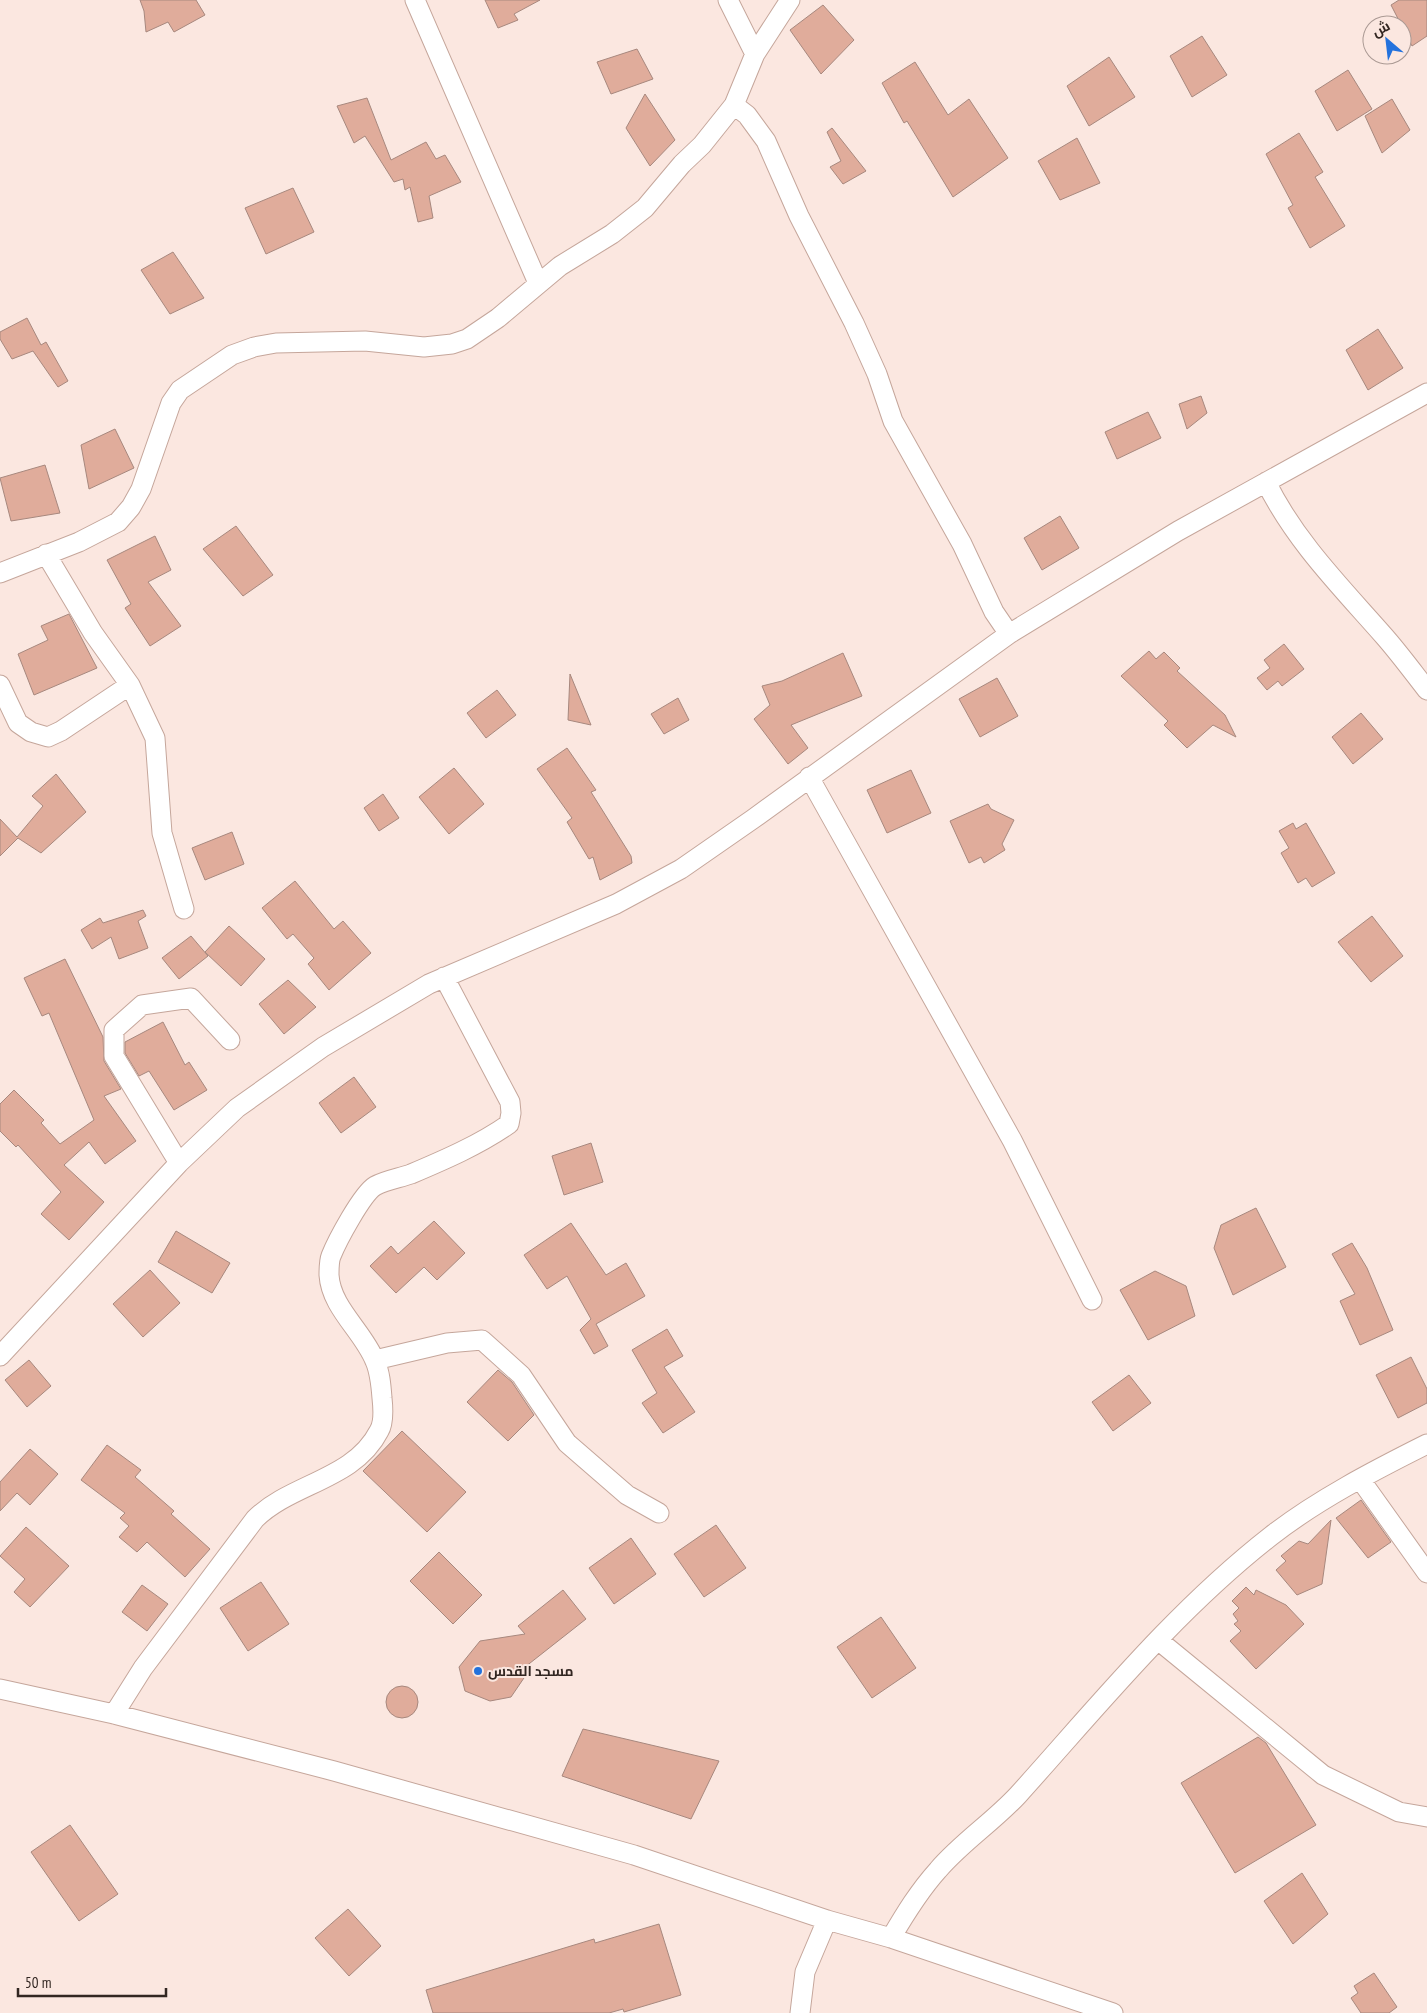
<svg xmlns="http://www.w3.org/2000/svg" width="1427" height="2013" font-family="'PT Sans Narrow',Cairo,sans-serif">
  <rect width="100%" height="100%" fill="#fbe7e0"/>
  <path fill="#e0ac9b" stroke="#a7887e" d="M140 0H196L205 15 174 32 168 22 146 32 144 11Z
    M485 0H540L514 14 518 20 498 28Z
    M1399 0H1427V36L1412 46 1391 5Z
    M823 5 854 40 821 74 790 30Z
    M1202 36 1227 75 1192 97 1170 56Z
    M637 49 653 79 611 94 597 62Z
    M1109 57 1135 97 1089 126 1067 86Z
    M915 62 948 115 969 99 1008 158 953 197 907 121 904 123 882 83Z
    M1348 70 1372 109 1337 131 1315 91Z
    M645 94 675 140 650 166 626 128Z
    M367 98 391 160 426 142 436 159 445 155 461 182 429 196 433 218 418 222 410 187 405 190 403 179 394 182 365 136 354 143 337 106Z
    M1392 99 1410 130 1382 153 1365 116Z
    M832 128 866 171 843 184 830 167 841 161 827 132Z
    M1299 133 1323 172 1315 177 1345 226 1310 248 1288 208 1293 205 1266 154Z
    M1077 138 1100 183 1060 200 1038 161Z
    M293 188 314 232 266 254 245 208Z
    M173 252 204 298 170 314 141 270Z
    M27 318 41 345 46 342 68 381 58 387 33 351 12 359 0 339V332Z
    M1378 329 1403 368 1368 390 1346 350Z
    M1201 396 1207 413 1187 429 1179 404Z
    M1148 412 1161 438 1117 459 1105 432Z
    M115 429 134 468 89 489 81 445Z
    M45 465 60 513 11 521 0 478Z
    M1060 516 1079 548 1042 570 1024 538Z
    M236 526 273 575 243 596 203 549Z
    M155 536 171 570 148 582 181 626 150 646 125 608 131 604 107 560Z
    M69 614 97 668 34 695 18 654 48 640 41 626Z
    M1284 644 1304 669 1282 686 1278 681 1267 690 1257 678 1270 668 1264 660Z
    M1149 651 1156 659 1164 652 1180 668 1177 671 1225 715 1236 737 1213 725 1187 748 1164 725 1168 721 1121 676Z
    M843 653 862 696 791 725 808 748 788 764 754 719 770 705 762 686 782 681Z
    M570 674 591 725 568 720Z
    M997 678 1018 716 980 737 959 699Z
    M497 690 516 715 486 738 467 713Z
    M678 698 689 720 664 734 651 714Z
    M1361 713 1383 739 1353 764 1332 737Z
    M567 748 596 790 591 792 631 856 632 863 600 880 593 857 589 859 567 822 572 818 537 769Z
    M454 768 484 804 449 834 419 797Z
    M911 770 931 813 887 833 867 790Z
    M56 774 86 812 41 853 18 838 0 856V819L17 837 43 806 32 796Z
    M383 794 399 818 379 831 364 808Z
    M988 804 991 809 1014 820 1002 844 1005 850 984 863 981 857 969 863 950 821Z
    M1293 823 1296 829 1306 823 1335 873 1312 887 1306 878 1298 883 1281 853 1289 848 1279 831Z
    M232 832 244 864 205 880 192 848Z
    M295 881 334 929 343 921 371 953 329 990 308 964 314 958 293 934 287 939 262 908Z
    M143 910 146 916 138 921 148 948 119 959 111 937 92 949 81 930 100 918 103 923Z
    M1372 916 1403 956 1371 982 1338 942Z
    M229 926 265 959 241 986 205 952Z
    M191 936 208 956 179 979 162 958Z
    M65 959 103 1037 104 1061 121 1089 104 1096 136 1141 105 1164 89 1142 64 1165 104 1202 69 1240 41 1214 61 1192 18 1145 16 1147 0 1131V1104L14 1090 44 1120 41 1123 60 1144 94 1120 49 1013 42 1016 24 978Z
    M288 980 316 1007 284 1034 259 1004Z
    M163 1022 185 1065 189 1062 207 1090 174 1110 149 1071 139 1076 125 1053V1042Z
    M354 1077 376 1107 341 1133 319 1103Z
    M591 1143 603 1182 564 1195 552 1156Z
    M1256 1208 1286 1267 1233 1295 1214 1248 1221 1225Z
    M434 1221 465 1253 437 1280 424 1267 396 1293 370 1266 391 1246 398 1254Z
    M571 1223 606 1275 626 1263 645 1296 596 1324 608 1346 594 1354 580 1330 591 1319 567 1276 547 1289 524 1255Z
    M176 1231 230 1263 212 1293 158 1262Z
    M1352 1243 1367 1268 1393 1330 1360 1345 1340 1301 1355 1294 1332 1254Z
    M150 1270 180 1303 143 1337 113 1304Z
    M1155 1271 1186 1286 1195 1316 1148 1340 1120 1290Z
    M667 1329 683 1356 664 1367 695 1412 663 1433 642 1403 657 1393 632 1350Z
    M1411 1357 1427 1389V1403L1398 1418 1376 1375Z
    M29 1360 51 1386 27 1407 5 1380Z
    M498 1370 512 1382 534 1415 508 1441 467 1402Z
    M1129 1375 1151 1403 1113 1431 1092 1402Z
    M402 1431 466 1492 427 1532 363 1471Z
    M107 1445 141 1470 135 1477 174 1511 171 1514 210 1549 185 1577 147 1542 137 1552 119 1537 129 1526 120 1518 125 1513 81 1480Z
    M30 1449 58 1474 30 1505 17 1493 0 1511V1482Z
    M1361 1500 1391 1542 1368 1558 1336 1518Z
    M1331 1520 1322 1584 1297 1595 1276 1570 1286 1561 1281 1556 1299 1541 1308 1544Z
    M716 1525 746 1568 704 1597 674 1554Z
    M26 1527 69 1566 30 1607 14 1592 25 1579 0 1556Z
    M631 1538 656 1574 614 1604 589 1568Z
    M439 1552 482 1595 453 1624 410 1581Z
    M261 1582 289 1624 248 1651 220 1608Z
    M142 1585 168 1604 147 1631 122 1612Z
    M1246 1587 1254 1595 1256 1590 1286 1605 1304 1624 1256 1669 1230 1641 1241 1631 1234 1624 1238 1621 1233 1614 1239 1608 1232 1601Z
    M563 1590 586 1619 525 1667 526 1675 511 1697 490 1701 465 1691 459 1667 480 1641 525 1634 518 1626Z
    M881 1617 916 1668 872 1698 837 1647Z
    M386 1702a16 16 0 1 1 32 0a16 16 0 1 1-32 0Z
    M583 1729 719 1761 691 1819 562 1776Z
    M1258 1737 1266 1743 1316 1825 1235 1873 1181 1783Z
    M70 1825 118 1894 79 1921 31 1852Z
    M1302 1873 1328 1914 1293 1944 1264 1901Z
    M348 1909 381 1946 349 1976 315 1938Z
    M659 1924 681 1995 624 2012 623 2009 609 2013H433L426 1990 594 1939 595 1943Z
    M1374 1973 1397 2007 1389 2013H1361L1351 1998 1358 1993 1354 1986Z"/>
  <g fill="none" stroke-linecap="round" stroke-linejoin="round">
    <defs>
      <path id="street" d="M415 0 538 283
        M728 0 755 54
        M734 105 747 115 766 141 799 216 854 323 877 374 893 421 962 544 994 612 1009 634
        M1266 482C1295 541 1341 587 1384 636 1399 653 1413 672 1427 690
        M46 554 93 633 130 685 155 738 162 833 184 909
        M0 573 79 542 118 522 131 507 141 489 171 403 180 390 232 355 254 347 276 343 365 341 424 347 452 344 467 339 498 318 560 266 612 234 645 208 682 164 702 145 734 105 755 54 790 0
        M0 685 18 723 31 732 48 737 61 731 130 685
        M809 777 1012 1140 1092 1300
        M179 1163 114 1056V1030L142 1005 191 998 230 1040
        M0 1356 179 1163 237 1108 323 1047 429 984 616 904 681 869 753 819 1009 634 1178 531 1427 393
        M375 1360 447 1343 482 1340 521 1375 567 1443 627 1495 659 1513
        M1360 1479 1427 1573
        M1158 1640 1323 1775 1399 1812 1427 1817
        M0 1689 114 1714 334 1771 634 1855 827 1920 891 1938 1113 2013
        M114 1714 143 1668 255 1519C291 1483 354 1480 379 1431 384 1423 383 1407 382 1398 381 1385 380 1372 375 1361 363 1331 331 1308 329 1275 329 1269 329 1261 331 1256 337 1241 362 1194 375 1186 386 1180 400 1178 411 1174 444 1160 479 1145 509 1124L511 1113 510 1102 444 977
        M891 1938C905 1914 919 1891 938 1870 962 1842 993 1822 1018 1795 1099 1705 1175 1611 1271 1536 1317 1500 1375 1470 1427 1444
        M800 2013 805 1972 827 1920"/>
    </defs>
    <use href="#street" stroke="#c5a69b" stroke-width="21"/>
    <use href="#street" stroke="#fff" stroke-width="19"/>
  </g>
  <circle fill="#2372dd" stroke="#fbe7e0" stroke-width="2" cx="478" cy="1671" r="5"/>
  <g text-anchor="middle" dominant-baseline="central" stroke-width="4" stroke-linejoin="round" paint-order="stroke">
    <g font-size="14" font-weight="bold" fill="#322621" stroke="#fbe7e0" text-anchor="start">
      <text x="488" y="1671">مسجد القدس</text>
    </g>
  </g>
  <g transform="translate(1387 40) rotate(332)"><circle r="24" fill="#fbe7e0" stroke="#ab9a94"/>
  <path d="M0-4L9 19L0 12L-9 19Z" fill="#2372dd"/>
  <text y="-8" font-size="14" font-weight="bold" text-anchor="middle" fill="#322621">ش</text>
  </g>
  <path d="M18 1988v8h148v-8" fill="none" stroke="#322621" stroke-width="2.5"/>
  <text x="25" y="1988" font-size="15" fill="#322621" stroke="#fbe7e0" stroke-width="4" paint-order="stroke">50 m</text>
</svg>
